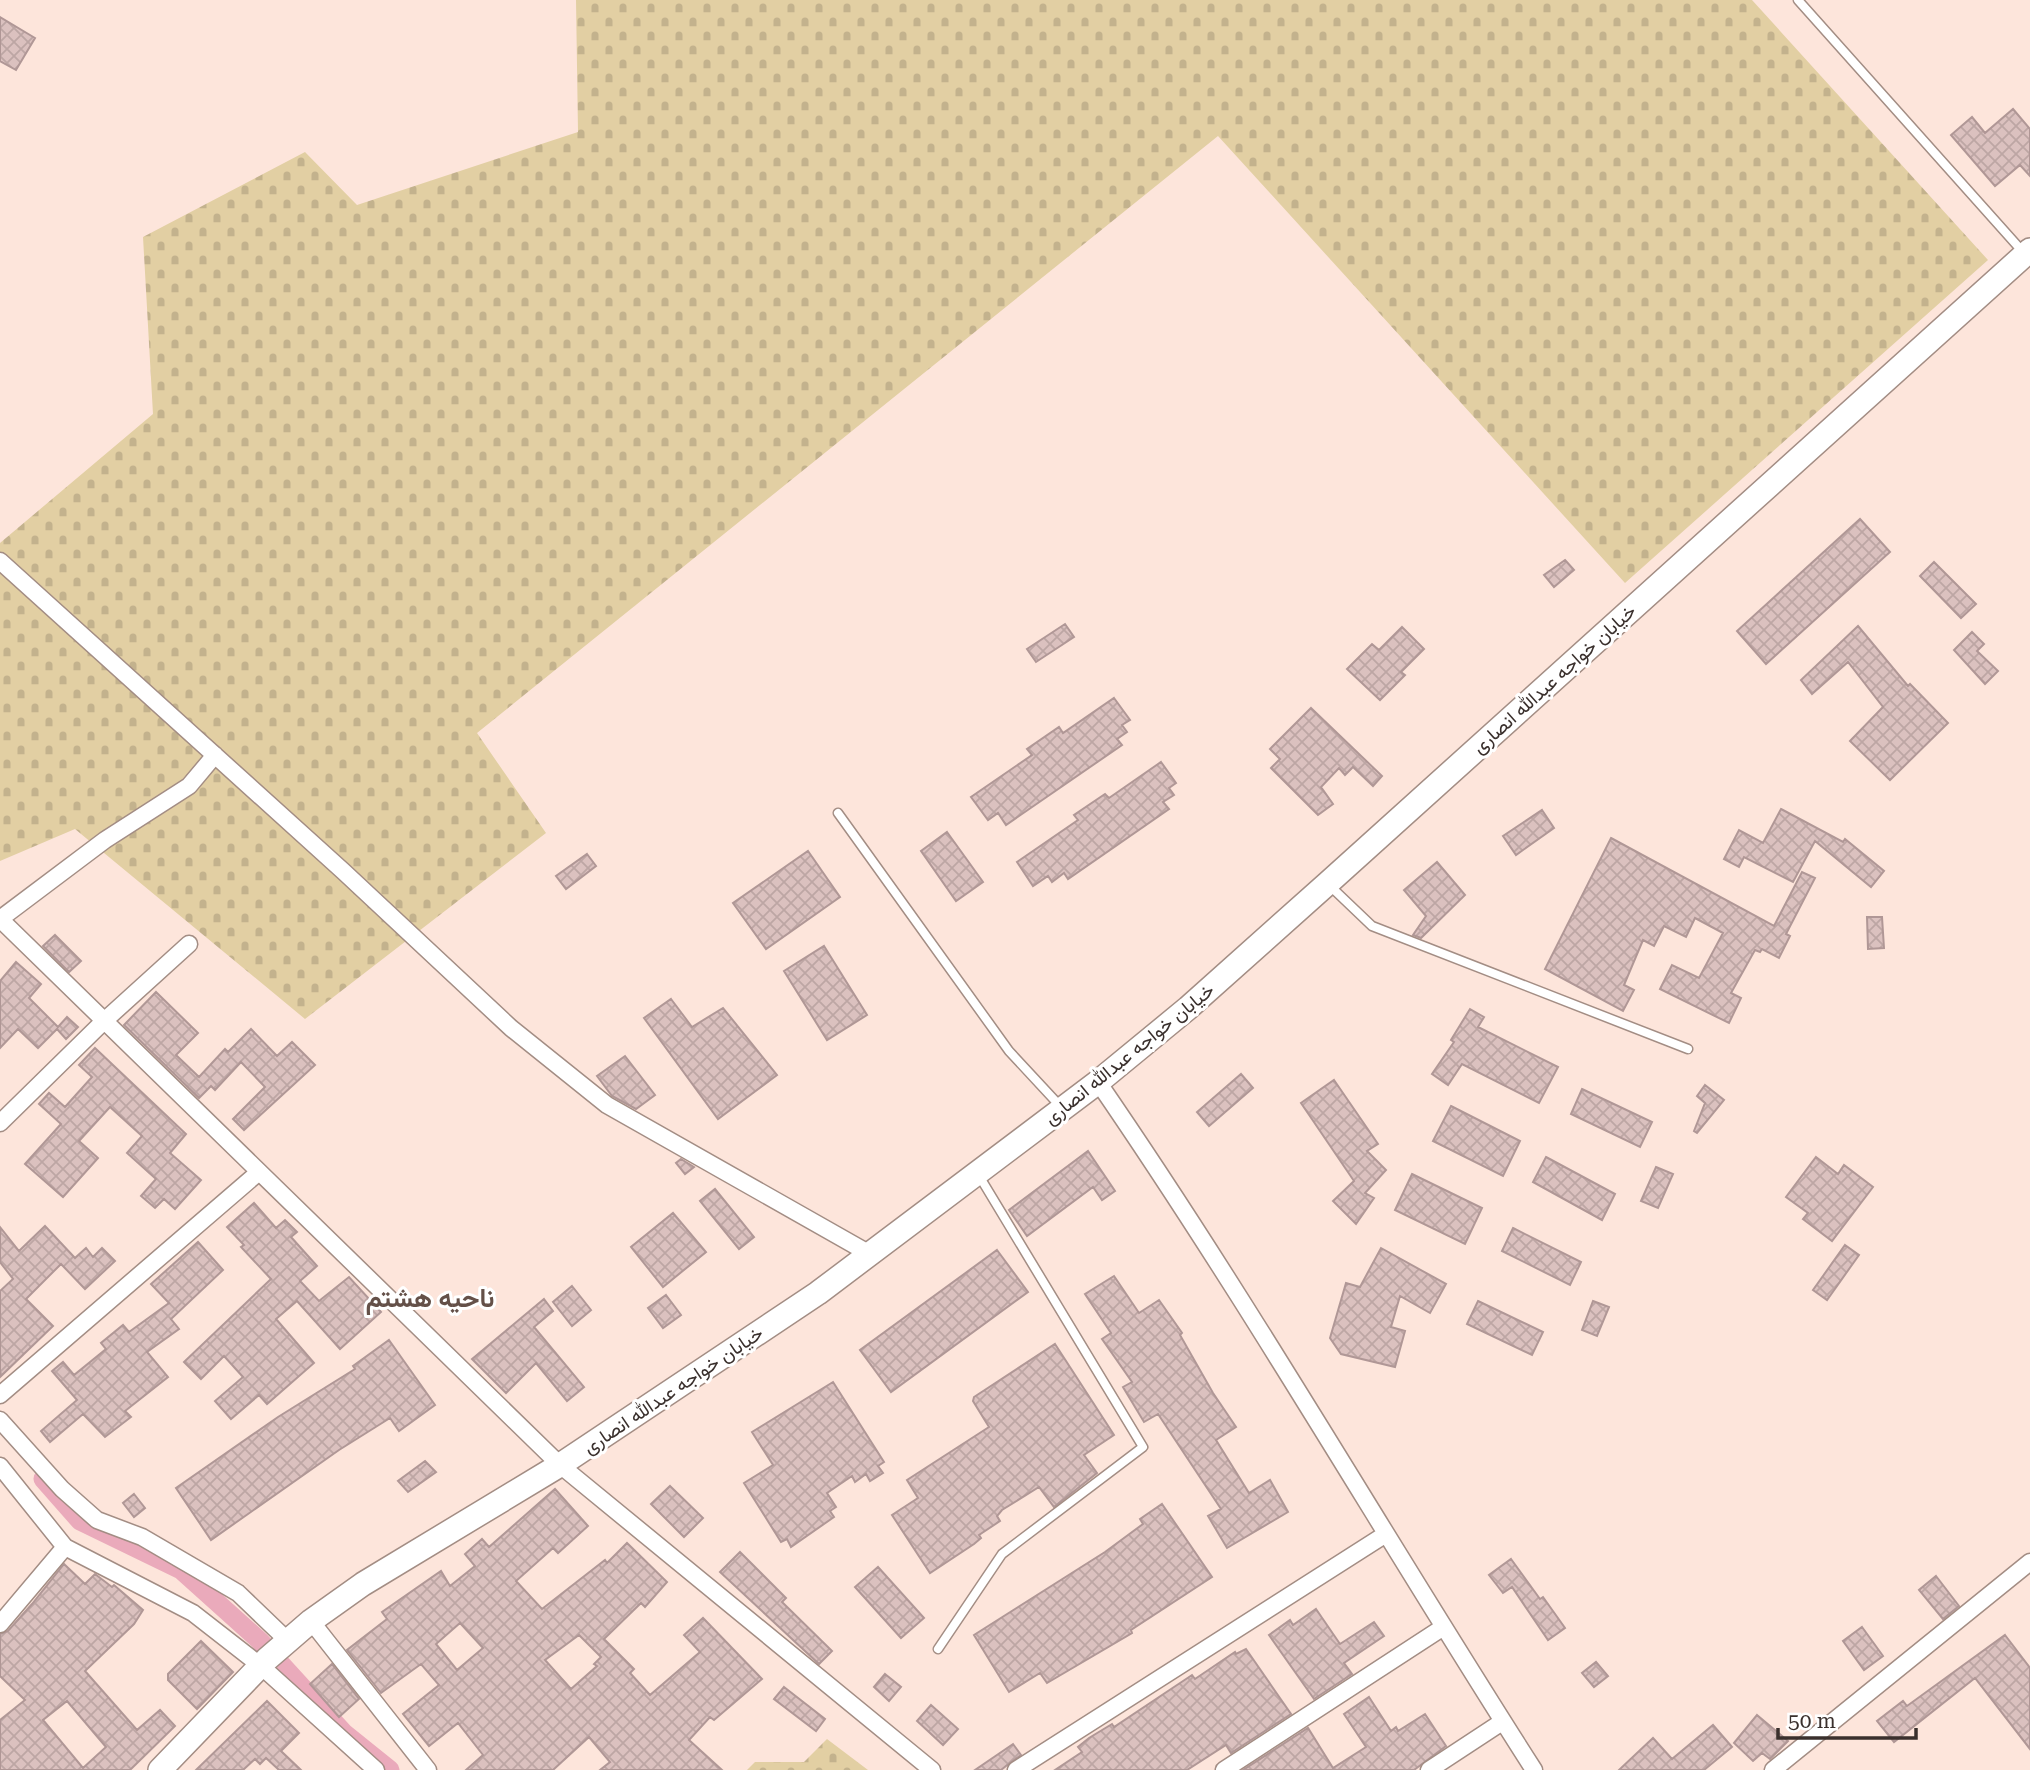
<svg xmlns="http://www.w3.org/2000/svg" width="2030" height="1770" font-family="'Roboto Serif',Vazirmatn,serif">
  <defs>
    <pattern id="cemetery-stones" width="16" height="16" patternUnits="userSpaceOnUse" patternTransform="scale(1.75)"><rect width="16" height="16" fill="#e2cfa3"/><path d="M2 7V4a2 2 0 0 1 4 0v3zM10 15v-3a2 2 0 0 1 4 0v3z" fill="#c3b28d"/></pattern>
    <pattern id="building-cross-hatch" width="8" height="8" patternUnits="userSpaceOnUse" patternTransform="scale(1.75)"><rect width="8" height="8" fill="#dbc1bf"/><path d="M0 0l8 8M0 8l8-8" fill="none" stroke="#bda6a4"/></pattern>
  </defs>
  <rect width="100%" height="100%" fill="#fde5db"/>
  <path fill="url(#cemetery-stones)" d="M576 0H1752L1988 260 1625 583 1218 136 477 733 546 833 305 1019 75 829 0 861V543L153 414 143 237 305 152 357 205 578 132Z
    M827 1739 868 1770H747L755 1762H804Z"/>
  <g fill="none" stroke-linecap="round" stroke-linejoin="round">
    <path stroke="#eaaabb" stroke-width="19" d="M43 1479 80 1521 181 1570 260 1641 344 1733 390 1770"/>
  </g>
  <path fill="url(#building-cross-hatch)" stroke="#b09796" stroke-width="2" fill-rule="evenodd" d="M0 17 35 38 16 70 0 61Z
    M2013 109 2030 129V176L2020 165 1995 186 1951 135 1972 117 1985 133Z
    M1860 519 1890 552 1766 664 1737 631Z
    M1565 560 1574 570 1554 587 1544 575Z
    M1934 562 1976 604 1961 618 1920 576Z
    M1065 624 1074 637 1036 662 1027 649Z
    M1858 626 1908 686 1910 684 1948 723 1890 780 1850 741 1883 707 1848 662 1812 694 1801 680Z
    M1402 627 1424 649 1401 672 1405 675 1380 700 1347 669 1372 644 1379 650Z
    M1972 632 1984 644 1977 651 1998 671 1985 684 1954 650Z
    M1114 698 1130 720 1122 725 1127 732 1117 739 1122 745 1006 825 998 813 988 820 971 797 1032 755 1027 749 1059 727 1063 733Z
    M1311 708 1382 776 1373 786 1353 767 1345 775 1339 768 1321 787 1333 804 1318 815 1271 768 1280 759 1270 749Z
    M1161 762 1176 783 1169 788 1174 795 1163 802 1169 809 1068 879 1064 873 1052 882 1048 876 1033 886 1017 862 1078 820 1074 815 1105 794 1109 798Z
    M1781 809 1843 842 1845 839 1884 871 1871 887 1815 841 1793 882 1744 857 1739 867 1724 859 1739 830 1763 843Z
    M1542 810 1554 828 1516 855 1503 836Z
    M947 832 983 882 956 901 921 851Z
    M1611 838 1774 926 1802 872 1815 878 1786 934 1790 936 1779 958 1762 949 1760 952 1755 950 1731 993 1741 998 1729 1023 1660 989 1672 965 1699 978 1723 933 1695 918 1686 937 1664 926 1654 946 1643 940 1624 985 1634 990 1623 1011 1545 969Z
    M808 851 840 897 766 949 733 903Z
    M587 854 596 866 566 889 556 876Z
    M1437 862 1465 895 1421 938 1413 935 1426 916 1404 890Z
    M1867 917H1882L1884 948 1868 949Z
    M55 935 81 961 69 972 43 946Z
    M824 946 867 1015 827 1040 784 971Z
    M16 962 41 984 29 998 58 1027 67 1017 78 1027 66 1039 57 1029 38 1048 18 1029 0 1048V981Z
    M156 992 198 1033 176 1055 199 1077 225 1049 228 1052 251 1029 277 1056 292 1042 315 1065 244 1130 233 1119 265 1087 241 1062 215 1090 211 1086 199 1098 124 1025Z
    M671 999 692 1027 723 1008 777 1075 718 1119 644 1018Z
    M1470 1009 1484 1017 1478 1027 1558 1067 1539 1103 1462 1064 1448 1085 1432 1074 1454 1042 1451 1040Z
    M95 1048 186 1134 170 1153 201 1180 175 1209 164 1199 155 1208 141 1196 156 1179 127 1153 142 1136 110 1107 79 1141 98 1158 63 1197 25 1164 61 1124 39 1104 49 1093 65 1107 92 1077 79 1065Z
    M625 1056 655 1095 636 1109 612 1096 597 1076Z
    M1241 1074 1253 1088 1209 1126 1197 1112Z
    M1334 1080 1378 1144 1367 1151 1386 1170 1365 1193 1374 1198 1356 1224 1333 1201 1354 1181 1301 1103Z
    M1705 1085 1724 1100 1697 1133 1694 1131 1705 1103 1697 1096Z
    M1582 1089 1652 1122 1640 1147 1571 1114Z
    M1451 1106 1520 1141 1503 1176 1433 1141Z
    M1088 1151 1115 1191 1102 1200 1093 1187 1027 1236 1009 1210Z
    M1546 1157 1615 1194 1602 1220 1533 1182Z
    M1816 1157 1838 1174 1844 1165 1873 1187 1832 1241 1803 1219 1808 1213 1786 1197Z
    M681 1159 694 1167 685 1174 676 1163Z
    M1656 1167 1673 1174 1658 1208 1641 1201Z
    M1412 1174 1482 1208 1465 1244 1395 1210Z
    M715 1189 754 1237 739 1249 700 1201Z
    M254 1203 276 1228 285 1220 297 1232 291 1237 317 1266 300 1281 319 1301 349 1277 381 1312 340 1349 297 1301 276 1319 314 1363 267 1404 259 1395 231 1419 215 1401 243 1377 224 1356 201 1379 184 1362 271 1279 241 1247 244 1245 227 1227Z
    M673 1213 706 1252 663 1287 631 1247Z
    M45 1226 75 1258 86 1248 93 1257 102 1248 115 1261 85 1289 61 1264 26 1299 53 1326 0 1377V1291L13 1279 0 1262V1227L19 1251Z
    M1513 1228 1581 1262 1570 1285 1502 1251Z
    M198 1242 223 1270 171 1319 179 1329 147 1352 168 1377 125 1411 131 1417 105 1437 83 1414 50 1442 41 1431 77 1400 52 1371 63 1362 74 1375 106 1349 101 1343 123 1325 129 1332 169 1303 151 1284Z
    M1845 1245 1859 1255 1827 1300 1813 1290Z
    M1381 1248 1446 1284 1430 1313 1400 1296 1391 1327 1405 1331 1395 1367 1341 1354 1330 1338 1346 1283 1360 1287Z
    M997 1250 1028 1292 891 1392 860 1350Z
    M1114 1276 1139 1313 1159 1300 1182 1333 1180 1335 1213 1393 1236 1427 1216 1440 1249 1493 1270 1480 1288 1512 1227 1548 1208 1516 1221 1509 1158 1414 1144 1422 1123 1387 1132 1382 1102 1339 1111 1333 1085 1294Z
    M572 1286 591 1310 572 1326 553 1302Z
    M666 1295 681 1315 663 1328 648 1308Z
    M544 1299 553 1311 534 1327 584 1387 567 1401 536 1363 506 1393 472 1359Z
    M1478 1301 1543 1332 1532 1355 1467 1324Z
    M1593 1301 1609 1307 1597 1336 1582 1330Z
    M389 1340 435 1405 399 1431 390 1418 339 1450 211 1540 176 1488 278 1417 355 1369 353 1366Z
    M1055 1344 1114 1435 1084 1455 1097 1473 1054 1507 1039 1487 1002 1510 997 1516 1000 1521 979 1535 981 1538 974 1544 930 1573 892 1515 918 1498 907 1480 989 1427 973 1401 974 1397Z
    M833 1382 884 1462 878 1466 883 1473 870 1481 866 1474 855 1482 852 1476 827 1493 836 1507 830 1511 834 1517 791 1547 787 1539 781 1542 744 1483 773 1465 752 1432Z
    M425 1461 436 1472 408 1492 398 1481Z
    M670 1486 703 1518 684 1537 651 1504Z
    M555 1489 588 1526 558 1553 553 1548 516 1581 542 1609 605 1560 607 1563 627 1543 667 1582 645 1607 641 1603 604 1639 634 1669 630 1673 650 1695 700 1652 684 1635 703 1618 762 1679 714 1720 710 1717 689 1740 722 1770H600L610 1762 589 1737 553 1770H466L483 1755 458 1723 429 1746 403 1714 439 1685 421 1664 381 1693 347 1650 387 1619 382 1612 441 1571 450 1586 475 1566 465 1554 482 1539 489 1547ZM460 1623 483 1648 457 1670 436 1644ZM579 1635 601 1657 594 1664 597 1666 571 1689 545 1660Z
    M134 1494 145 1508 134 1517 123 1503Z
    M1162 1504 1212 1577 1131 1630 1132 1633 1047 1683 1040 1673 1009 1692 974 1635 1105 1552 1143 1524 1140 1519Z
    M740 1552 786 1598 782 1602 832 1651 819 1664 720 1572Z
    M1511 1559 1540 1599 1543 1597 1565 1628 1548 1640 1512 1587 1503 1593 1489 1575Z
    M64 1564 85 1584 95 1574 112 1587 114 1585 143 1610 134 1624 85 1671 137 1730 160 1710 175 1726 130 1770H0V1720L25 1700 0 1676V1634L8 1631 32 1604ZM67 1701 106 1747 83 1768 43 1720Z
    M878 1567 924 1618 901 1638 855 1587Z
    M1936 1576 1959 1606 1943 1619 1919 1590Z
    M1316 1609 1340 1644 1374 1622 1384 1636 1344 1663 1352 1674 1314 1699 1269 1635 1290 1620 1293 1625Z
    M1862 1627 1883 1656 1864 1670 1843 1641Z
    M2005 1635 2030 1668V1749L1975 1678 1894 1742 1877 1721 1903 1701 1907 1706Z
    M201 1641 233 1672 197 1709 168 1680V1674Z
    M1246 1649 1291 1714 1231 1753 1226 1745 1187 1770H1055L1082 1752 1078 1747 1089 1738 1112 1724 1114 1727 1192 1675 1195 1679 1235 1652 1236 1654Z
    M1596 1662 1608 1676 1594 1687 1582 1673Z
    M332 1664 359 1699 339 1717 310 1684Z
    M885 1674 901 1687 889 1701 874 1687Z
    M784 1687 825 1719 816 1731 774 1699Z
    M1369 1697 1391 1731 1396 1727 1398 1731 1425 1714 1446 1746 1414 1770H1243L1308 1728 1333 1768 1366 1747 1344 1714Z
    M267 1701 299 1733 281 1751 301 1770H279L266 1758 260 1764 255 1759 243 1770H196Z
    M931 1705 958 1729 943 1745 917 1721Z
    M1757 1715 1788 1741 1770 1759 1762 1753 1753 1761 1734 1743Z
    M1713 1725 1732 1747 1704 1770H1619L1653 1738 1672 1759Z
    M1013 1744 1021 1755 1006 1766 1001 1770H975Z"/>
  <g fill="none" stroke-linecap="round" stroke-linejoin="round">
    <defs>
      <path id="lane" d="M1798 0 2023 252
        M838 813 1009 1051 1061 1107
        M1328 884 1372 926 1688 1049
        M938 1649 1002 1554 1143 1447 978 1174"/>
      <path id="street" d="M0 561 343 871 511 1028 607 1105 870 1254
        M0 919 560 1465 932 1770
        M0 919 105 840 189 786 215 755
        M1098 1082C1252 1306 1387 1541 1534 1770
        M0 1123 103 1022 189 944
        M0 1395 259 1172
        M0 1420 62 1489 97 1520 142 1537 238 1593 287 1640
        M0 1466 65 1547 193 1613 261 1666 376 1770
        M311 1621 428 1770
        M0 1624 65 1547
        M1016 1770 1386 1534
        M1224 1770 1442 1628
        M1429 1770 1502 1722
        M1773 1770 2030 1562"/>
      <path id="secondary" d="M160 1770 267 1659 311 1621 363 1584 560 1465 818 1293 1098 1082 1188 1008 1328 883 2030 250"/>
    </defs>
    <use href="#lane" stroke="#a38d84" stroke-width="11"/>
    <use href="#street" stroke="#a38d84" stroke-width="19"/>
    <use href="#secondary" stroke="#a38d84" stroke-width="26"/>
    <use href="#lane" stroke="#fff" stroke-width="8"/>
    <use href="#street" stroke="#fff" stroke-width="16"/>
    <use href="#secondary" stroke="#fff" stroke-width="23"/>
  </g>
  <g text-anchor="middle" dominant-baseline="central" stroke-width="6" stroke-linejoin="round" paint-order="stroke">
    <g font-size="19" fill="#3a302d" stroke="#fff">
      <text transform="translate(1554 679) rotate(-42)">خیابان خواجه عبدالله انصاری</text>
      <text transform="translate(1129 1054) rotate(-39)">خیابان خواجه عبدالله انصاری</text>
      <text transform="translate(673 1390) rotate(-34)">خیابان خواجه عبدالله انصاری</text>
    </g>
    <g font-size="26" font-weight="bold" fill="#645048" stroke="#fff">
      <text x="430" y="1298">ناحیه هشتم</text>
    </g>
  </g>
  <path d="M1778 1728v10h138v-10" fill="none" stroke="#3a302d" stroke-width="3.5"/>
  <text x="1788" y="1728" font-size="21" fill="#3a302d" stroke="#ffffff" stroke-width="5" paint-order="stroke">50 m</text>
</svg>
